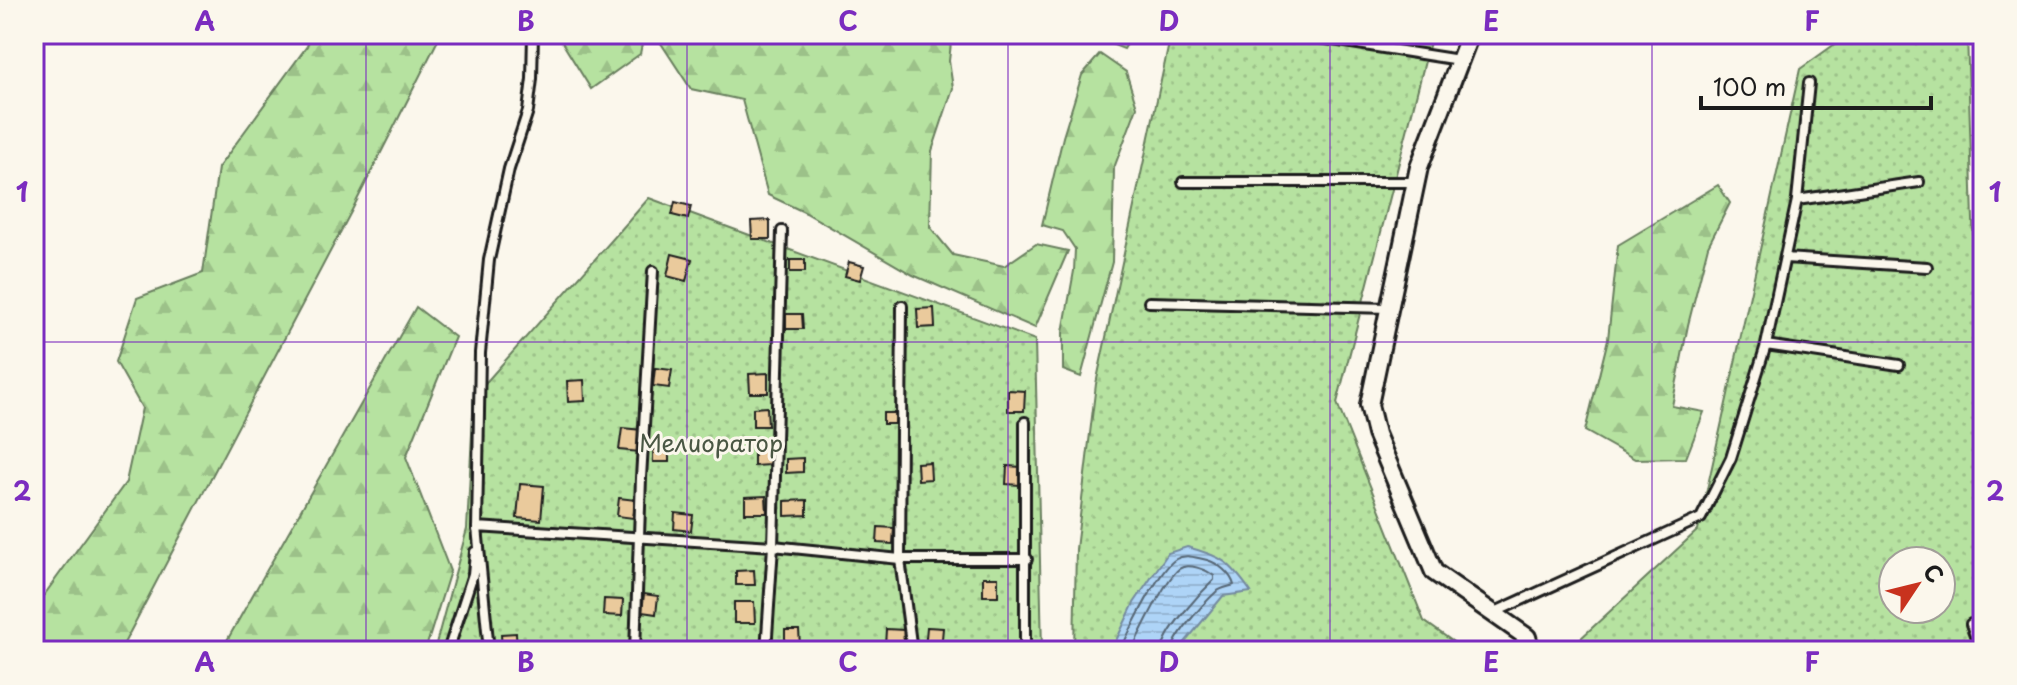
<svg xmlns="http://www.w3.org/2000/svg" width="2017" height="685" font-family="'Playpen Sans',sans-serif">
  <defs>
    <pattern id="forest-firs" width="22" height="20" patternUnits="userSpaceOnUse" patternTransform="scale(2)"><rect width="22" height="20" fill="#b6e2a0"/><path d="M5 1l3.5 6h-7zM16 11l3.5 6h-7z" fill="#9cc189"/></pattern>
    <pattern id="park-dots" width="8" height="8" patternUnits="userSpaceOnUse" patternTransform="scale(2)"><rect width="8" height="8" fill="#b6e2a0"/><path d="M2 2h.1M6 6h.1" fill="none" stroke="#9cc189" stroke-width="1.8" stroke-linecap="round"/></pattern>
    <pattern id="water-rules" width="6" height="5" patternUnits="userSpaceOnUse" patternTransform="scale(2)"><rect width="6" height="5" fill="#aed4f7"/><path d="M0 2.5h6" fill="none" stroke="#95b5d3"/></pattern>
  </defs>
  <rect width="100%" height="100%" fill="#fbf7ec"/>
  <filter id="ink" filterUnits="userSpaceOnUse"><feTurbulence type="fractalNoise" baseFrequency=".0125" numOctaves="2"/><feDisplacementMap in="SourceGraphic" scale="16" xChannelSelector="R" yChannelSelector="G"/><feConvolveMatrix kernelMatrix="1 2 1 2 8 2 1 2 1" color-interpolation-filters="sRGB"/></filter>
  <g filter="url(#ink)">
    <path fill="url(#forest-firs)" stroke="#697f5e" stroke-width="2" d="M311 34H441L352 210 120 651H34V609L126 482 142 408 116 362 137 298 203 273 218 168 307 46Z
      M557 34H644L640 54 591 89Z
      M655 34H952L949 61 953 88 932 151 930 227 953 255 1004 266 1036 244 1068 251 1035 328 913 275 806 213 768 195 742 100 691 89Z
      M1094 34H1133L1124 49 1093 37Z
      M1100 54 1126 72 1137 107 1114 168 1112 262 1081 377 1063 370V332L1074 271 1075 249 1063 231 1042 225 1063 137 1082 75Z
      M1718 185 1730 203 1708 246 1688 325 1672 406 1704 412 1686 458 1635 459 1585 431 1608 339 1618 245Z
      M416 307 455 337 406 457 450 571 425 651H221Z"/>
    <path fill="url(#park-dots)" stroke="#697f5e" stroke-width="2" fill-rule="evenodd" d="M1171 34H1432L1337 403 1424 621 1466 651H1074L1076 549 1096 384Z
      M1849 34H1967L1983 528V651H1567L1698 530 1800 69ZM1893 561H1941V609H1893Z
      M649 198 1035 340 1042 651H434L467 529 474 396Z"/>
    <path fill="url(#water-rules)" stroke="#748a9f" stroke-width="2" d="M1187 547C1222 556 1230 562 1251 592L1223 596 1178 651H1111L1134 603 1168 553Z"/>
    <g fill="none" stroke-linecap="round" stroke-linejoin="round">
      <path stroke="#566674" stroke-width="2" d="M1120 651C1129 632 1160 568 1176 559 1186 553 1196 558 1207 560 1218 563 1231 574 1234 585 1228 587 1221 588 1216 592 1204 603 1174 636 1172 651
        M1131 651C1141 632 1164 581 1179 569 1188 562 1207 570 1214 576V580C1199 594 1164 631 1162 651"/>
    </g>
    <path fill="#eaca9c" stroke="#1c1c1c" stroke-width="2" d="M675 202 691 206 688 219 672 215Z
      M770 220V239H752L751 221Z
      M672 254 692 259 686 281 667 276Z
      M790 260H805V272H790Z
      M849 262 864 266 860 280 845 276Z
      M934 308 935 327 918 328 917 309Z
      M786 314H802L803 329H786Z
      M655 368 672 370 669 388 653 386Z
      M768 373V393H750L749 374Z
      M584 380 585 401 568 402 567 381Z
      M1008 390 1025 391 1024 411H1008Z
      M767 407 768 426H753V408Z
      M883 413H896L895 424H883Z
      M622 428 642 430 640 452 619 450Z
      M769 447 770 465 754 466V448Z
      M653 449 669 450V462H653Z
      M803 458V472L786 473V459Z
      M930 462 931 479 918 480 917 463Z
      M1007 466 1021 467 1020 485 1006 484Z
      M520 484 544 486 541 520 517 518Z
      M766 496 767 513H745V497Z
      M619 498 636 500 633 518 617 516Z
      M807 500V515L785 516V501Z
      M675 513 693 515 691 531 674 529Z
      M878 527 894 528 893 544 877 543Z
      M754 570 755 585H736V571Z
      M983 577H998V596H983Z
      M644 594 658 596 656 614 642 612Z
      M604 599 623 600 622 616 603 615Z
      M734 602H754L755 623H734Z
      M927 627 943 628 941 650 925 649Z
      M886 629 904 630 903 647 885 646Z
      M785 630H799L800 645H785Z
      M516 633 517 651H502L501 634Z
      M607 645 625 646V651H606Z"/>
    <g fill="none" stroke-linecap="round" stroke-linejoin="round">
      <defs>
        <path id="service" d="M1295 34 1459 60
          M1183 182H1416
          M1797 200 1919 182
          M1785 258 1927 267
          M1149 302 1389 308
          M902 306 900 559 912 651
          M1766 345 1899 365
          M477 530 480 353 489 260 509 169 528 111 532 79 533 34
          M1493 613 1701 518 1731 458 1766 345 1797 200 1809 83
          M1971 624 1981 651
          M448 651 473 574 475 552
          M489 651 477 527 773 546 900 559H1027
          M635 651 641 478 653 271
          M766 651 773 546 782 231
          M1025 651V422"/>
        <path id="minor" d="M1470 34 1419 167 1369 405 1376 434 1434 572 1527 637 1531 651"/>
      </defs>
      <use href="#service" stroke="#1c1c1c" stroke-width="14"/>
      <use href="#minor" stroke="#1c1c1c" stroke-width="22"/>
      <use href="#service" stroke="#fbf7ec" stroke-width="8"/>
      <use href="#minor" stroke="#fbf7ec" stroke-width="16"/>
    </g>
  </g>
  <path fill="none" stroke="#7b2cbf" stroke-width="2" stroke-opacity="0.55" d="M366 34V651M687 34V651M1008 34V651M1330 34V651M1652 34V651M34 342H1983"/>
  <g text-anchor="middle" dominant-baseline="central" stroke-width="6" stroke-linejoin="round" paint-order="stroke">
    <g font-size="24" fill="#4a5744" stroke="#fbf7ec">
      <text x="711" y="442">Мелиоратор</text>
    </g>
  </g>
  <rect width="2017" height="685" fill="none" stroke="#fbf7ec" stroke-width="88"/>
  <g transform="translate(1917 585) rotate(55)"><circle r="38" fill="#fbf7ec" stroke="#a29f99" stroke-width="2"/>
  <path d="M0-6L14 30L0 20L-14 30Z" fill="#c8321e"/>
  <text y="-12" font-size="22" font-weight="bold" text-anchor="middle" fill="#1c1c1c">С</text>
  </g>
  <path d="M1701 96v12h230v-12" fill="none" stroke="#1c1c1c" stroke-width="4"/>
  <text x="1713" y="96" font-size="24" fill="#1c1c1c" stroke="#fbf7ec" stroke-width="6" paint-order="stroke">100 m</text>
  <rect x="44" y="44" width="1929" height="597" fill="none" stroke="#7b2cbf" stroke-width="3"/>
  <g font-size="26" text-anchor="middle" font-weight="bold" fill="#7b2cbf">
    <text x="205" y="31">A</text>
    <text x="526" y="31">B</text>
    <text x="848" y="31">C</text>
    <text x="1169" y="31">D</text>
    <text x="1491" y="31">E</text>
    <text x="1812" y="31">F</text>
    <text x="22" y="202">1</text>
    <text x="1995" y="202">1</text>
    <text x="22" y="501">2</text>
    <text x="1995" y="501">2</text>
    <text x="205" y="672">A</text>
    <text x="526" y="672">B</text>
    <text x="848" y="672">C</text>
    <text x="1169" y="672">D</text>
    <text x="1491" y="672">E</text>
    <text x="1812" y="672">F</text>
  </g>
</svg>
